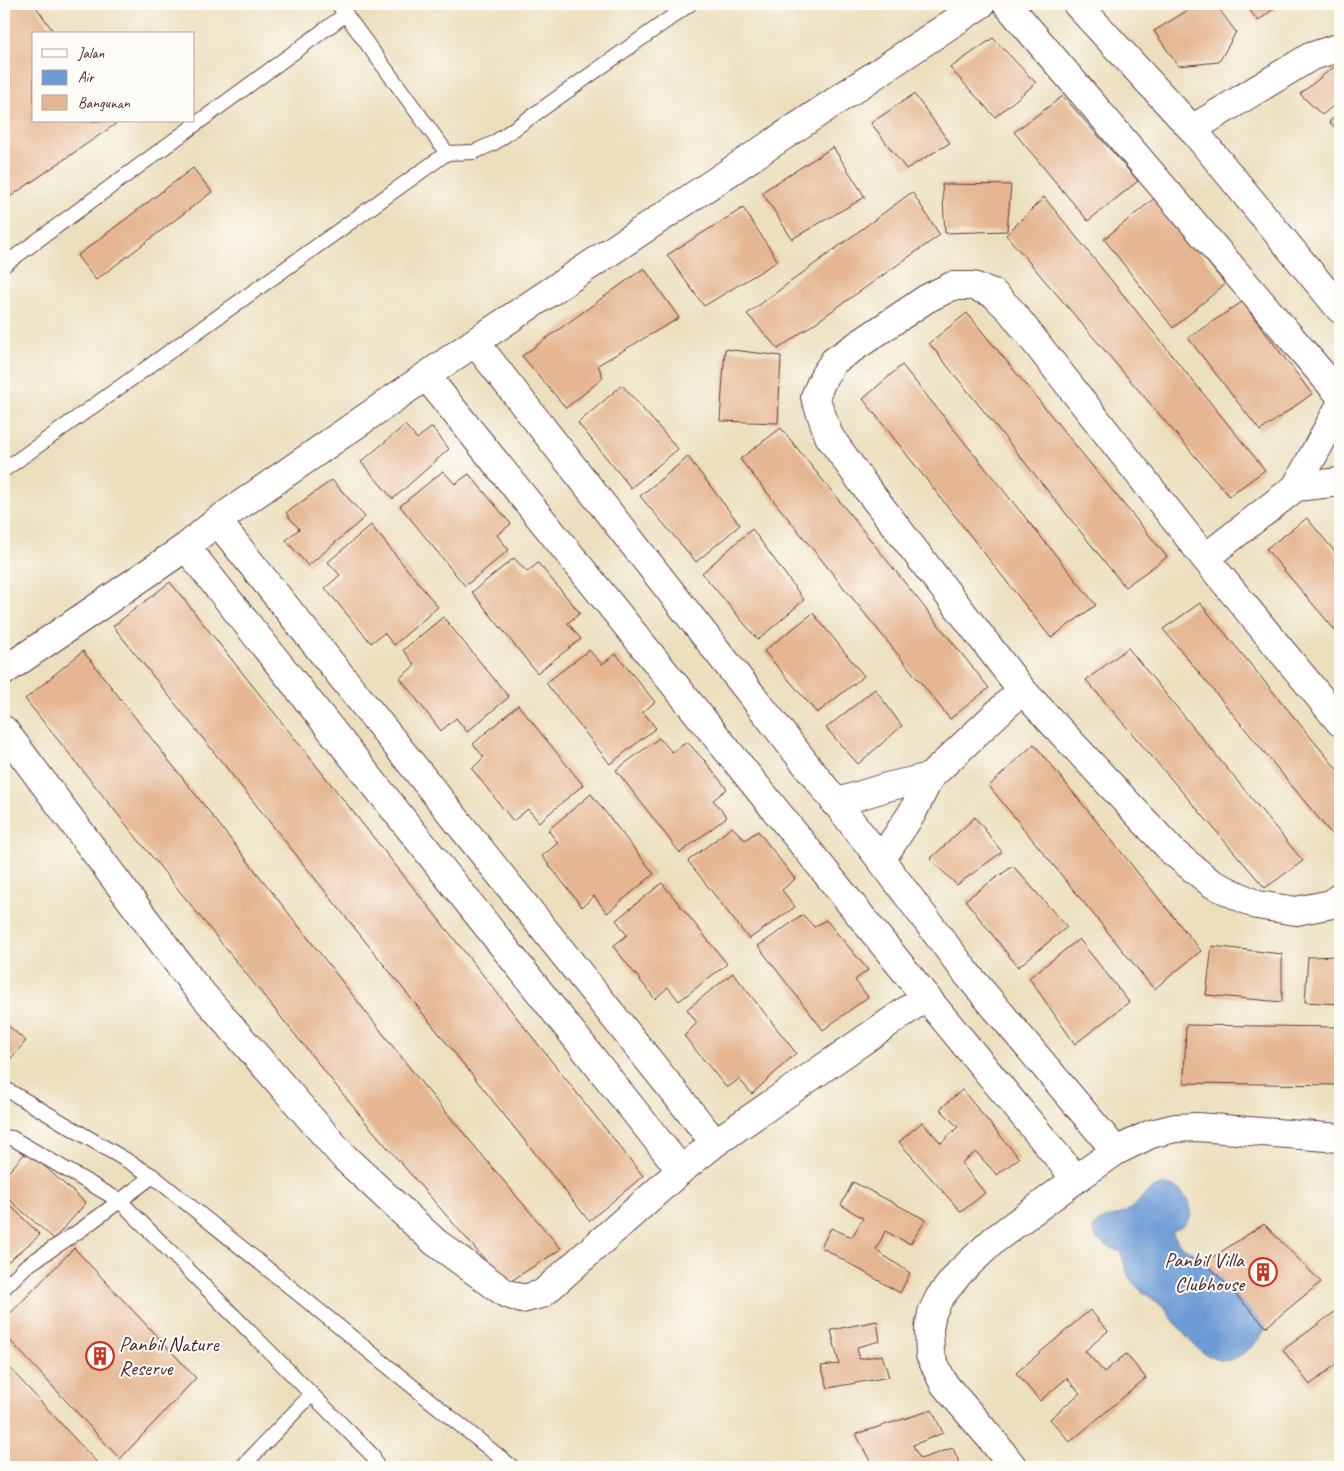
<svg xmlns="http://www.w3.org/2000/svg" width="1344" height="1471" font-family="Caveat,sans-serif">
  <rect width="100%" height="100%" fill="#fdfcf7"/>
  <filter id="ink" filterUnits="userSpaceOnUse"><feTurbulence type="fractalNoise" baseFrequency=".02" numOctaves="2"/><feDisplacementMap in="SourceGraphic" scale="10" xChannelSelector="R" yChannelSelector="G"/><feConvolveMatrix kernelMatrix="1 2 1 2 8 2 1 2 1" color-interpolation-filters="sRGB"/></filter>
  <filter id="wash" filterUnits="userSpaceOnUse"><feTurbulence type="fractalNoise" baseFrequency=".0096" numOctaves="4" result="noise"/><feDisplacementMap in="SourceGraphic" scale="20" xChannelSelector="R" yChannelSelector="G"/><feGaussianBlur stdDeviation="1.12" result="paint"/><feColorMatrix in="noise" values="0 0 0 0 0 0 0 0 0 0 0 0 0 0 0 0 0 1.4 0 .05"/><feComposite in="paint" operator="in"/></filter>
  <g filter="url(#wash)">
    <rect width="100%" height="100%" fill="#ecdfbe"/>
    <path fill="#6d9bd5" stroke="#5c5d80" d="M1164 1184C1169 1186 1176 1187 1180 1191 1187 1197 1195 1211 1189 1220 1185 1226 1177 1229 1172 1232L1181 1246 1198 1255 1205 1262 1266 1327C1261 1338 1254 1345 1244 1353 1210 1379 1182 1330 1164 1308 1157 1301 1147 1296 1139 1289 1128 1280 1124 1265 1121 1252 1107 1245 1098 1246 1093 1229 1100 1215 1117 1219 1130 1209 1145 1198 1143 1190 1164 1184Z"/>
    <g id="blocks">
      <path fill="#e5b691" d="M4 4H34L55 34H34V121H116L117 123 4 201Z
        M1198 4H1215L1236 32 1219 62 1178 66 1154 31Z
        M1245 4H1280L1258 21Z
        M993 38 1036 83 995 117 950 68Z
        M1340 62V100L1322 115 1300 94Z
        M914 94 950 143 906 169 871 123Z
        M1063 96 1138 181 1088 221 1014 132Z
        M1340 112V132L1329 122Z
        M833 147 865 197 792 239 762 192Z
        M193 168 212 192 96 280 77 256Z
        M942 184 1011 185 1007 231 945 233Z
        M912 192 940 235 778 349 747 314Z
        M1044 197 1265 470 1229 496 1006 235Z
        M1156 197 1225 284 1173 328 1104 239Z
        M743 208 778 261 704 306 667 255Z
        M644 268 679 318 598 365 603 378 566 408 522 356Z
        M1242 302 1312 394 1260 431 1188 338Z
        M967 313 1167 557 1125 587 929 343Z
        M725 349 781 356 778 423 720 421Z
        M902 365 1096 605 1051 638 863 399Z
        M622 385 678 449 631 488 578 423Z
        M405 425 417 439 432 427 449 449 393 499 361 462Z
        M781 428 989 688 950 719 740 459Z
        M688 457 740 525 696 562 640 496Z
        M443 471 455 484 469 474 511 524 497 535 509 550 465 586 400 506Z
        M332 480 365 517 308 566 286 540 299 529 286 513Z
        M1307 518 1340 558V636L1266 549Z
        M371 525 438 607 394 645 384 633 371 643 325 588 340 575 328 562Z
        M752 529 804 600 758 640 702 573Z
        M514 558 527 572 538 563 580 613 568 623 581 639 537 673 472 592Z
        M170 582 643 1176 589 1221 113 626Z
        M1200 603 1340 773V831L1333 836 1163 629Z
        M813 613 864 676 817 713 764 651Z
        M443 617 509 697 467 732 456 718 441 731 400 678 415 665 403 650Z
        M1128 648 1303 861 1265 888 1086 680Z
        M589 650 602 664 616 654 655 702 643 712 656 728 610 764 546 683Z
        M83 651 424 1086 561 1249 506 1284 367 1124 25 699Z
        M875 689 902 726 858 764 826 728Z
        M518 705 583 785 539 822 528 809 513 821 472 769 484 757 473 744Z
        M659 738 672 752 687 742 705 761 727 789 713 800 727 817 680 853 616 770Z
        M1034 744 1201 951 1154 989 989 786Z
        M591 794 654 874 607 913 594 896 582 907 542 856 558 843 548 830Z
        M975 817 1002 852 957 885 930 859Z
        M732 827 745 840 758 831 795 879 782 890 795 907 749 939 688 861Z
        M1013 866 1067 927 1018 967 965 900Z
        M662 883 727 964 679 1001 668 987 655 999 613 946 627 935 616 920Z
        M803 915 814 927 826 920 868 970 855 980 868 997 823 1030 758 946Z
        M1079 939 1129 1002 1075 1044 1029 978Z
        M1212 946 1282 954V1002L1206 995Z
        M1340 956V1004L1305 1002 1308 957Z
        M733 973 796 1053 752 1094 739 1079 727 1088 684 1036 697 1023 687 1009Z
        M4 1022 26 1041 4 1066Z
        M1186 1025 1340 1027V1085L1184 1083Z
        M962 1090 1019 1158 997 1175 976 1152 961 1163 985 1193 961 1212 899 1142 922 1122 941 1143 958 1127 940 1109Z
        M27 1151 86 1203 54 1239 4 1195V1177Z
        M853 1182 926 1220 910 1244 885 1231 876 1250 910 1273 900 1293 821 1247 831 1228 852 1237 863 1218 841 1205Z
        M4 1199 40 1235 4 1265Z
        M1264 1224 1321 1282 1266 1327 1205 1262Z
        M74 1248 196 1378 120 1459 4 1334V1320Z
        M1340 1308V1361L1310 1385 1283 1350Z
        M1090 1310 1108 1331 1085 1351 1104 1372 1126 1354 1146 1378 1070 1442 1050 1419 1080 1393 1067 1378 1040 1401 1016 1373Z
        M877 1321 880 1341 857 1347 859 1359 882 1355 889 1377 828 1388 821 1366 839 1364 831 1330Z
        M4 1362 101 1467H4Z
        M932 1410 943 1433 913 1445 920 1459 953 1448 961 1467H873L856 1434Z"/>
    </g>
  </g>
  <g filter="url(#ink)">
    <use href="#blocks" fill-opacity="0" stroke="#623c41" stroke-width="1"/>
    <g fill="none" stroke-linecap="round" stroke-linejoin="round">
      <defs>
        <path id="service" d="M447 153 474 152 494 143 690 4
          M4 265 346 14
          M4 470 447 153 338 4
          M4 1088 153 1176 512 1467
          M4 1137 12 1138 120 1201 373 1456 377 1467
          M4 1288 25 1267 82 1229 153 1176
          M242 1467 311 1395"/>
        <path id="minor" d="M1007 4 1340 395
          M1077 4 1192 129 1340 309
          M1192 129 1310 57 1334 49 1340 50
          M475 342 881 860 968 975 1116 1151
          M426 376 926 997 1076 1179
          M1296 487 1340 482
          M217 521 715 1143
          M186 547 681 1170
          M1205 558 1296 487 1340 406
          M4 671 186 547 217 521 475 342 981 4
          M1340 722 1205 558 1011 311 993 293 973 286H952L926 299 834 361 824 376 815 397 829 436 864 485 1022 690 1173 852 1211 883 1257 905 1296 911 1332 904 1340 897
          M4 730 192 982 345 1158 435 1242 505 1293 522 1299 542 1294 681 1170 715 1143 926 997
          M835 803 887 787 930 777
          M881 860 912 813 930 777 1022 690
          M1013 1467 992 1440 944 1384 930 1355 929 1329 932 1313 939 1298 960 1272 994 1240 1076 1179 1116 1151 1151 1134 1175 1128 1198 1127 1340 1138"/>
      </defs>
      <use href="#service" stroke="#623c41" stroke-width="16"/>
      <use href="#minor" stroke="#623c41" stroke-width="30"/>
      <use href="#service" stroke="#fff" stroke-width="14"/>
      <use href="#minor" stroke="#fff" stroke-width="28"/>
    </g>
  </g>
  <defs>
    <symbol id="building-ring" viewBox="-11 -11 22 22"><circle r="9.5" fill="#fdfcf7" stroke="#c8321e" stroke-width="1.5"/><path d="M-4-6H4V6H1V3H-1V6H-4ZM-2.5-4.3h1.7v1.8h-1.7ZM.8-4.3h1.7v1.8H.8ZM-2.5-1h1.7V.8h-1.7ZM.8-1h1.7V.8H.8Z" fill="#c8321e"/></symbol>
  </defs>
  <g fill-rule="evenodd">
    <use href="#building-ring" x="1247" y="1256" width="32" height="32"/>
    <use href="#building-ring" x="84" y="1340" width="32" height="32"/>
  </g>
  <g text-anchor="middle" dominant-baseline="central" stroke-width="4" stroke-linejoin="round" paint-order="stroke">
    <g font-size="21" fill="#4a1f2b" stroke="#fdfcf7" text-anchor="end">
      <text x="1244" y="1260">Panbil Villa<tspan x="1244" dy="24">Clubhouse</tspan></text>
      <text x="119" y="1344" text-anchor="start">Panbil Nature<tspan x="119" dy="24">Reserve</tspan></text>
    </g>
  </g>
  <rect width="1344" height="1471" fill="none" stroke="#fdfcf7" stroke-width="20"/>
  <rect x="32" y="32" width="162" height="90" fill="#fdfcf7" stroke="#b5a4a5"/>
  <rect x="42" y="49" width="25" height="8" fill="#ffffff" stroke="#b5a4a5"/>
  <text x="78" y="58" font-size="15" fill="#4a1f2b">Jalan</text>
  <rect x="42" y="70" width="25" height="15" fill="#6d9bd5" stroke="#b5a4a5"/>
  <text x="78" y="82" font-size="15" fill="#4a1f2b">Air</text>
  <rect x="42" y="95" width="25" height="15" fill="#e5b691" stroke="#b5a4a5"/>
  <text x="78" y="108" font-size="15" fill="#4a1f2b">Bangunan</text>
</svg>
